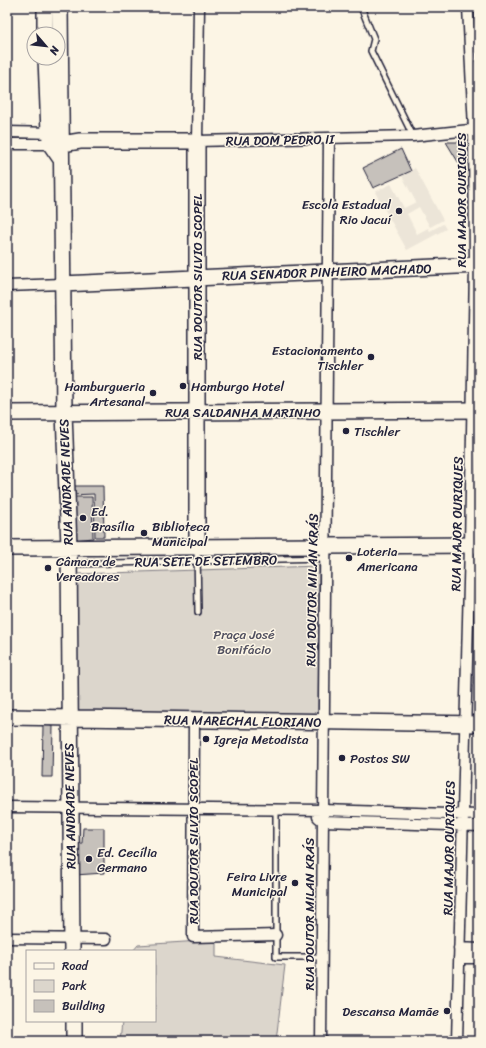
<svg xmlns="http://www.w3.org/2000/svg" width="486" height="1048" font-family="Sriracha,sans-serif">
  <rect width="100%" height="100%" fill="#fcf5e5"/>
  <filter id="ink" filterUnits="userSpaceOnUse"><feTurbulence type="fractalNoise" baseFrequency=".025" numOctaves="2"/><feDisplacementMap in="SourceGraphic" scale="8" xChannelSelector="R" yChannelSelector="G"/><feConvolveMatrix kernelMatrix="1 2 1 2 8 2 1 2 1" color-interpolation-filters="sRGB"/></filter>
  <g filter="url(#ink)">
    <path fill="#ece5d8" d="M415 168 443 220 430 227 419 207 407 214 417 234 428 228 430 231 443 224 446 229 407 250 375 192 391 184 404 208 416 202 402 176Z"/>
    <path fill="#dcd6cc" stroke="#7f7c84" d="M319 566 318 716 74 713 78 574Z
      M216 940V957L285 965 276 1041H120L122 1021H155V951H133L138 945Z"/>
    <path fill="#c6c1bb" stroke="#22223b" d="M446 142H461L460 165Z
      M401 149 411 171 373 188 363 168Z
      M71 486H103L104 537H95L94 494 71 495Z
      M73 497H92L93 538 73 540Z
      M473 501H479V537H474Z
      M43 725 53 726 52 777H42Z
      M83 828H104V873L75 875V844L82 843Z"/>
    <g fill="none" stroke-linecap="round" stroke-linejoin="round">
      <defs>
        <path id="lane" d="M361 7 374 39 371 51 413 136
          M197 549 198 612
          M70 564 326 558
          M276 810V957H322"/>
        <path id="street" d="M199 7 197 141 413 136 479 129
          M7 132 55 133
          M7 144H57
          M7 286 62 284
          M194 720 193 937 276 935
          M7 807 323 810 479 815
          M318 817 323 821 479 826
          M7 938 106 939
          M459 948 479 949
          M459 958H479
          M321 1041 329 139
          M457 1041 470 545 475 266 474 129 468 7"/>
        <path id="secondary" d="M45 7V34
          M60 7 64 412 69 547 72 951
          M46 58 49 132 51 145 60 158
          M62 144 80 141H197V546
          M62 284 479 265
          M7 413 479 410
          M7 548 479 545
          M7 717 479 724
          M74 1021V1041"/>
      </defs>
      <use href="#lane" stroke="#22223b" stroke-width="8"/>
      <use href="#street" stroke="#22223b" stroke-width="13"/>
      <use href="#secondary" stroke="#22223b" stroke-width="18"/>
      <use href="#lane" stroke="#fcf5e5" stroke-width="5"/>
      <use href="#street" stroke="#fcf5e5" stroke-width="10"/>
      <use href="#secondary" stroke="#fcf5e5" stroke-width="15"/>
    </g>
  </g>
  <g fill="#22223b" stroke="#fcf5e5" stroke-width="1.5">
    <circle cx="399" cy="211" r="4"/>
    <circle cx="371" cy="357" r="4"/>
    <circle cx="183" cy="386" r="4"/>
    <circle cx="153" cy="393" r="4"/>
    <circle cx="346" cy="431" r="4"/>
    <circle cx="83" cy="518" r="4"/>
    <circle cx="144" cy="533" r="4"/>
    <circle cx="349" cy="558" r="4"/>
    <circle cx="48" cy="568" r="4"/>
    <circle cx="206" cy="739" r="4"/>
    <circle cx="342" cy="758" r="4"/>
    <circle cx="89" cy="859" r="4"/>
    <circle cx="295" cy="883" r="4"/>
    <circle cx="447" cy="1011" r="4"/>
  </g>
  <g text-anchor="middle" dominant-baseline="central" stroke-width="3" stroke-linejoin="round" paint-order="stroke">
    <g font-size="13" fill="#22223b" stroke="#fcf5e5">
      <text transform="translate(280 140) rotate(-1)">RUA DOM PEDRO II</text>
      <text transform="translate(461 200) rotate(-90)">RUA MAJOR OURIQUES</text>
      <text transform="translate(327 272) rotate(-2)">RUA SENADOR PINHEIRO MACHADO</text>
      <text transform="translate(197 277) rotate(-90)">RUA DOUTOR SILVIO SCOPEL</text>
      <text x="243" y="412">RUA SALDANHA MARINHO</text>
      <text transform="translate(66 482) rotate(-92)">RUA ANDRADE NEVES</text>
      <text transform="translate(457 524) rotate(-89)">RUA MAJOR OURIQUES</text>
      <text transform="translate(206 561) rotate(-1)">RUA SETE DE SETEMBRO</text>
      <text transform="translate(312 590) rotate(-89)">RUA DOUTOR MILAN KRÁS</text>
      <text transform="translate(243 721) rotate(1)">RUA MARECHAL FLORIANO</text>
      <text transform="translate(70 806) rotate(-91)">RUA ANDRADE NEVES</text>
      <text transform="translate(193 841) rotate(-90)">RUA DOUTOR SILVIO SCOPEL</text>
      <text transform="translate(449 848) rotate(-89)">RUA MAJOR OURIQUES</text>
      <text transform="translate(309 914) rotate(-90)">RUA DOUTOR MILAN KRÁS</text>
    </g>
    <g font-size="13" fill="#22223b" stroke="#fcf5e5" text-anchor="start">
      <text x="391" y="204" text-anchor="end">Escola Estadual<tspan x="391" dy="15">Rio Jacuí</tspan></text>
      <text x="363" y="350" text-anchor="end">Estacionamento<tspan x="363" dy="15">Tischler</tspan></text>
      <text x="145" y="386" text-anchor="end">Hamburgueria<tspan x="145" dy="15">Artesanal</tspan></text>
      <text x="191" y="386">Hamburgo Hotel</text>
      <text x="354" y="431">Tischler</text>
      <text x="91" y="511">Ed.<tspan x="91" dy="15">Brasília</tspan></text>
      <text x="152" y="526">Biblioteca<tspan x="152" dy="15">Municipal</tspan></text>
      <text x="357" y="551">Loteria<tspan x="357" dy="15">Americana</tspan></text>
      <text x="56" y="561">Câmara de<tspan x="56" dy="15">Vereadores</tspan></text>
      <text x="214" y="739">Igreja Metodista</text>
      <text x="350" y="758">Postos SW</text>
      <text x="97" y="852">Ed. Cecília<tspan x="97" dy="15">Germano</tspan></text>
      <text x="287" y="876" text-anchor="end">Feira Livre<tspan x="287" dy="15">Municipal</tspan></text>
      <text x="439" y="1011" text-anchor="end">Descansa Mamãe</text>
    </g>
    <g font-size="13" fill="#504f5f" stroke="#fcf5e5">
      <text x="244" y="634">Praça José<tspan x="244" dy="15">Bonifácio</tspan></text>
    </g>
  </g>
  <rect width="486" height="1048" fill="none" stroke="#fcf5e5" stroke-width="24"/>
  <rect x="12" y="12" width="462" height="1024" fill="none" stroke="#22223b" stroke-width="1.5" filter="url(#ink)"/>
  <rect x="26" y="950" width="130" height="72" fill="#fcf5e5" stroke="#a5a1a1"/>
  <rect x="34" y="963" width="20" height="6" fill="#fcf5e5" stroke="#a5a1a1"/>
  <text x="62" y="970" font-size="12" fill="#22223b">Road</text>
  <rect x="34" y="980" width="20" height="12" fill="#dcd6cc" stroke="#a5a1a1"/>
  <text x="62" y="990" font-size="12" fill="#22223b">Park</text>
  <rect x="34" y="1000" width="20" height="12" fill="#c6c1bb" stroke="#a5a1a1"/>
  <text x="62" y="1010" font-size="12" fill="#22223b">Building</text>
  <g transform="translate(46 46) rotate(118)"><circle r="19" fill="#fcf5e5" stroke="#a5a1a1"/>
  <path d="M0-3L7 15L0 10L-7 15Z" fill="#22223b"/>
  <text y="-6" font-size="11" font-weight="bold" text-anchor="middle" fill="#22223b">N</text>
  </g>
</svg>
